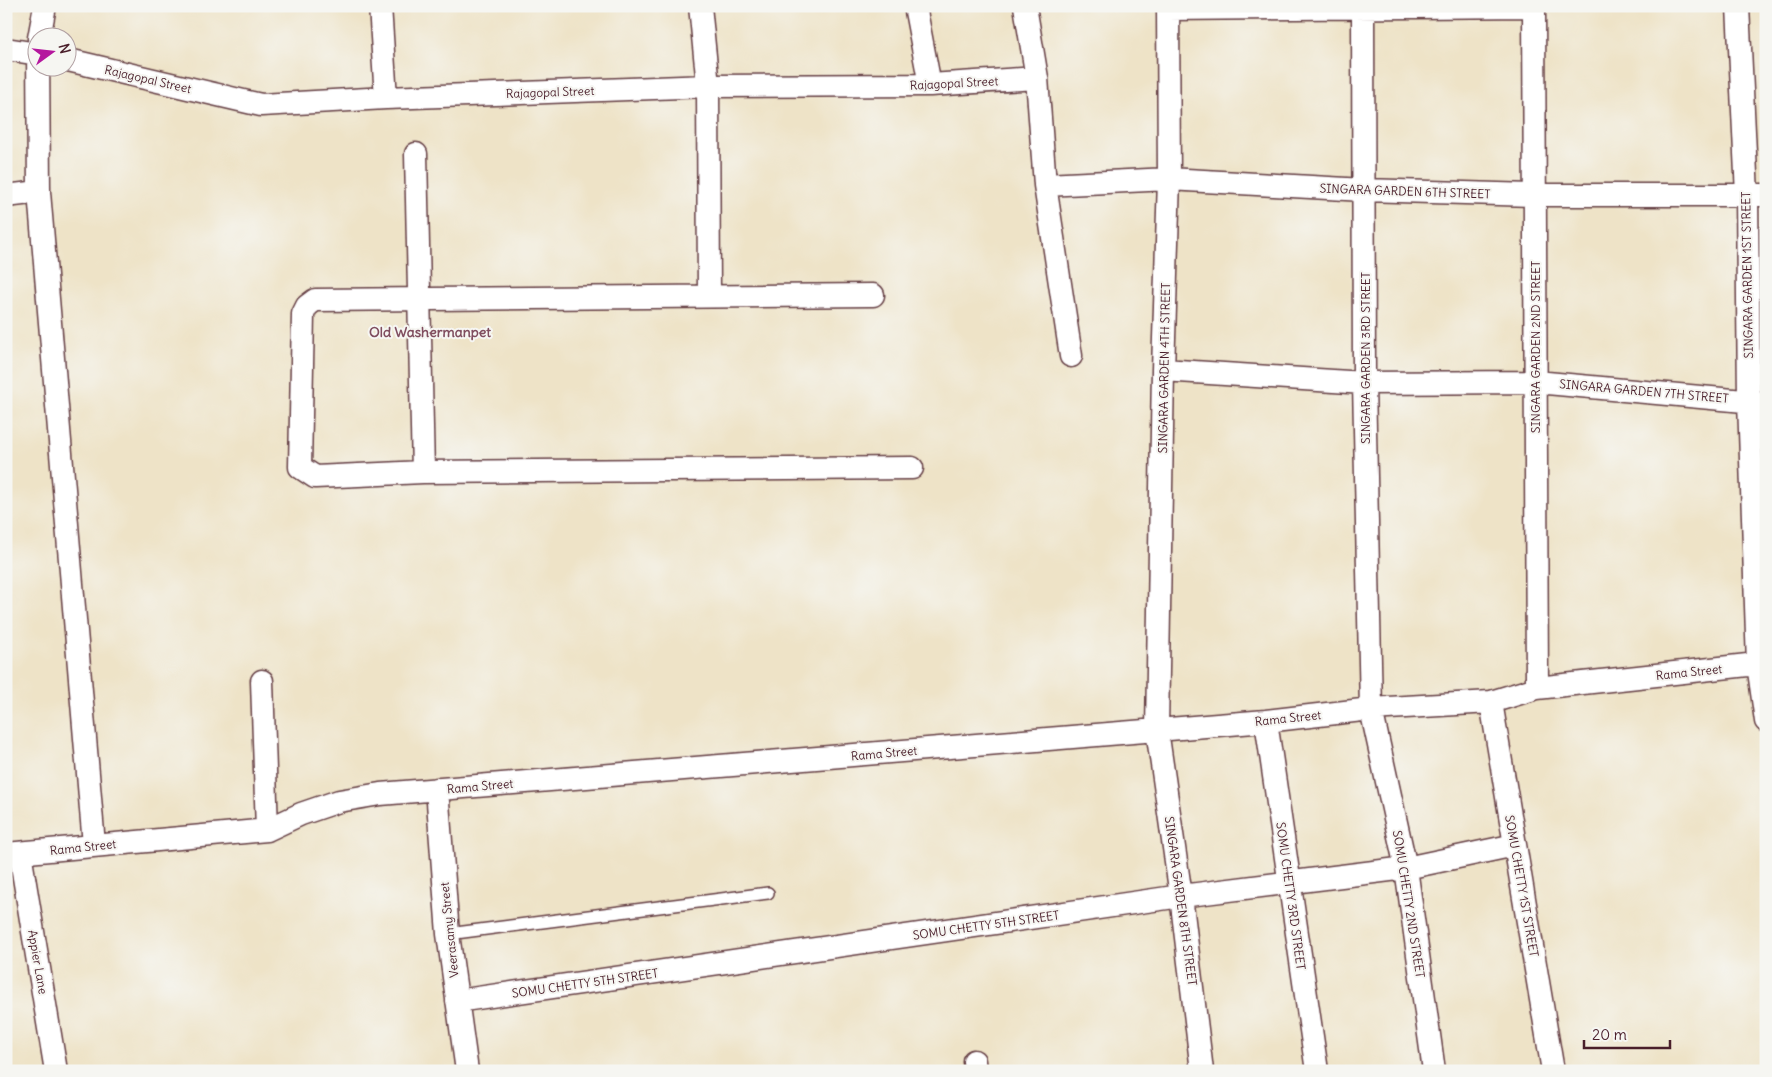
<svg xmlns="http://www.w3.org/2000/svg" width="1772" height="1077" font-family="Delius,sans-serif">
  <rect width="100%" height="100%" fill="#f6f6f2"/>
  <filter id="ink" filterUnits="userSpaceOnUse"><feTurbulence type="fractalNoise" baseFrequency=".02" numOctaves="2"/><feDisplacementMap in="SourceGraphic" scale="10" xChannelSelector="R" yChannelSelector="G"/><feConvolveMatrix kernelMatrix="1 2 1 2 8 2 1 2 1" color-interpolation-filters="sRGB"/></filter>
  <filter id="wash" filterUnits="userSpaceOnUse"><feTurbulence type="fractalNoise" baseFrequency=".0096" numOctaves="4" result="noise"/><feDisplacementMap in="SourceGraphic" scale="20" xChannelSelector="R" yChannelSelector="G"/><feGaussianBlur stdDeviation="1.12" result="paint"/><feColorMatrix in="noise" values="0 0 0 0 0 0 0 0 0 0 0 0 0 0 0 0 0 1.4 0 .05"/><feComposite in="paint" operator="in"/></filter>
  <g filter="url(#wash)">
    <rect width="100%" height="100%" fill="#eee3c7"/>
  </g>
  <g filter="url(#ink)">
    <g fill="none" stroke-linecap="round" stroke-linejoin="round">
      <defs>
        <path id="service" d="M448 934 768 893"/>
        <path id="minor" d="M380 6 386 98
          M700 6 708 86 709 296
          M915 6 930 85
          M1025 6 1037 78 1045 185 1071 356
          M1168 6 1169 179 1163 370 1157 730 1181 896 1202 1071
          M1363 6 1364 383 1371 709 1406 868 1434 1071
          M1534 6 1537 688
          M1738 6 1747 195 1749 401 1758 664 1766 721
          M1168 9 1533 6
          M39 38 45 6
          M6 49 38 54
          M38 49 39 192 94 845
          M68 60 261 105 386 98 708 86 930 85 1037 78
          M416 154 423 472
          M1045 185 1169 179 1364 190 1534 195H1766
          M6 196 39 192
          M873 295 315 300 307 306 303 314 300 467 315 477 423 472 912 468
          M1163 370 1364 383 1536 382 1766 403
          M262 681 267 830
          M1491 702 1553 1071
          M1266 721 1317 1071
          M437 789 448 934 467 1071
          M20 853 56 1071
          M6 854 267 830 301 814 339 801 380 794 1157 730 1266 721 1371 709 1491 702 1537 688 1766 663
          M457 1001 1181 896 1406 868 1515 845
          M974 1061 975 1071"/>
      </defs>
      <use href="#service" stroke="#633c42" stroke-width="14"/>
      <use href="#minor" stroke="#633c42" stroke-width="25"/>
      <use href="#service" stroke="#fff" stroke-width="11"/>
      <use href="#minor" stroke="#fff" stroke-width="22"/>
    </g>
  </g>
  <g text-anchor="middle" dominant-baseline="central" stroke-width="4" stroke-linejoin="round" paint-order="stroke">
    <g font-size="12" fill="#4a1f2b" stroke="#f6f6f2">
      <text transform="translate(148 79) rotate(13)">Rajagopal Street</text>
      <text transform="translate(954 83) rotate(-3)">Rajagopal Street</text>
      <text transform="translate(550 92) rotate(-2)">Rajagopal Street</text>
      <text transform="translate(1405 191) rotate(2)">SINGARA GARDEN 6TH STREET</text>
      <text transform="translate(1747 275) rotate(-91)">SINGARA GARDEN 1ST STREET</text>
      <text transform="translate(1535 347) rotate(-90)">SINGARA GARDEN 2ND STREET</text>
      <text transform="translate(1365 358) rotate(-90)">SINGARA GARDEN 3RD STREET</text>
      <text transform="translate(1164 368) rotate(-89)">SINGARA GARDEN 4TH STREET</text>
      <text transform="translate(1644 391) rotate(5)">SINGARA GARDEN 7TH STREET</text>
      <text transform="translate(1689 672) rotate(-6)">Rama Street</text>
      <text transform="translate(1288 718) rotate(-6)">Rama Street</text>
      <text transform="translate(884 753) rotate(-5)">Rama Street</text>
      <text transform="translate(480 786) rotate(-5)">Rama Street</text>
      <text transform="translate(83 847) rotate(-6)">Rama Street</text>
      <text transform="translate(1522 886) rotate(80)">SOMU CHETTY 1ST STREET</text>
      <text transform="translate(1291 896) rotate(82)">SOMU CHETTY 3RD STREET</text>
      <text transform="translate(1181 901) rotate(82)">SINGARA GARDEN 8TH STREET</text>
      <text transform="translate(1409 904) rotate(81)">SOMU CHETTY 2ND STREET</text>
      <text transform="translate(986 925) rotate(-8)">SOMU CHETTY 5TH STREET</text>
      <text transform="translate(449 930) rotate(-96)">Veerasamy Street</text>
      <text transform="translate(38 962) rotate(80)">Appier Lane</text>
      <text transform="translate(585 983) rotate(-8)">SOMU CHETTY 5TH STREET</text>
    </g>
    <g font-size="14" font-weight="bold" fill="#804e5f" stroke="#f6f6f2">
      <text x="430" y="332">Old Washermanpet</text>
    </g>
  </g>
  <rect width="1772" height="1077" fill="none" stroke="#f6f6f2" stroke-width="25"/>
  <g transform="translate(52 52) rotate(75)"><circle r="24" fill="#f6f6f2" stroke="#b1a0a2"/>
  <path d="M0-4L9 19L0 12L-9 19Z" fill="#b5179e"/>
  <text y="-8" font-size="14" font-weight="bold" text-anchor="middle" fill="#4a1f2b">N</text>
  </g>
  <path d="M1584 1040v8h86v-8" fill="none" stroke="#4a1f2b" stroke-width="2.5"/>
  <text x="1592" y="1040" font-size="15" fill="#4a1f2b" stroke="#f6f6f2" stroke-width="4" paint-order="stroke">20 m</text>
</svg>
